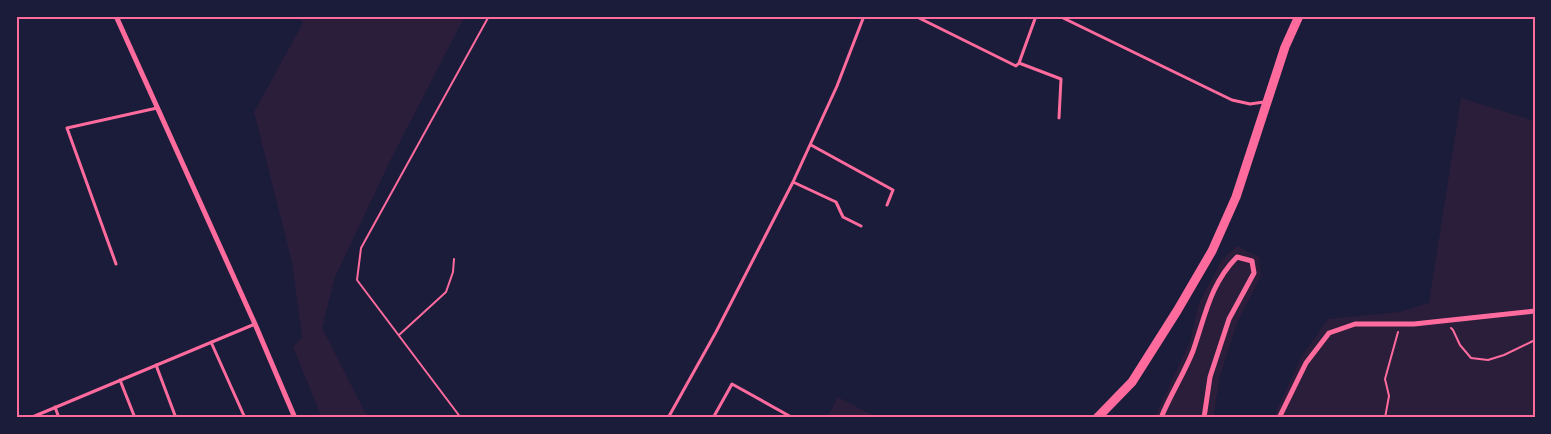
<svg xmlns="http://www.w3.org/2000/svg" width="1551" height="434" font-family="Commissioner,sans-serif">
  <rect width="100%" height="100%" fill="#1b1b3a"/>
  <path fill="#2a1e3b" d="M298 16H465L391 159 335 277 322 328 368 418H322L293 347 302 338 292 262 254 112 303 23Z
    M1461 98 1535 121V418H1273L1302 356 1328 319 1399 312 1429 303Z
    M1237 246 1259 257 1261 276 1237 323 1220 376 1213 418H1154L1190 342 1199 303 1222 260Z
    M838 397 878 418H827Z"/>
  <g fill="none" stroke-linecap="round" stroke-linejoin="round">
    <path stroke="#ff6b9d" stroke-width="2" d="M1451 328 1453 330 1460 345 1471 358 1488 360 1504 355 1535 340
      M399 335 446 292 453 272 454 259
      M461 418 357 280 361 248 489 16
      M1385 418 1389 396 1385 379 1398 332"/>
    <path stroke="#ff6b9d" stroke-width="3" d="M915 16 1016 66 1019 63 1036 16
      M1059 16 1232 100 1250 104 1264 102
      M1019 63 1061 79 1059 118
      M811 145 893 190 887 205
      M793 182 836 202 843 217 861 226
      M116 264 67 128 157 108
      M211 342 245 418
      M156 365 176 418
      M120 380 135 418
      M55 407 59 418
      M30 418 255 324
      M668 418 716 332 793 182 837 86 864 16
      M713 418 732 384 793 418"/>
    <path stroke="#ff6b9d" stroke-width="5" d="M116 16 255 324 295 418
      M1161 418C1170 395 1184 374 1193 351 1205 317 1210 284 1237 257L1252 261 1254 273 1229 319 1210 377 1204 418
      M1279 418 1306 363 1329 333 1355 324H1414L1535 311"/>
    <path stroke="#ff6b9d" stroke-width="9" d="M1097 418 1132 382 1177 311 1212 251 1236 197 1285 47 1299 16"/>
  </g>
  <rect width="1551" height="434" fill="none" stroke="#1b1b3a" stroke-width="35"/>
  <rect x="18" y="18" width="1516" height="398" fill="none" stroke="#ff6b9d" stroke-width="2"/>
</svg>
